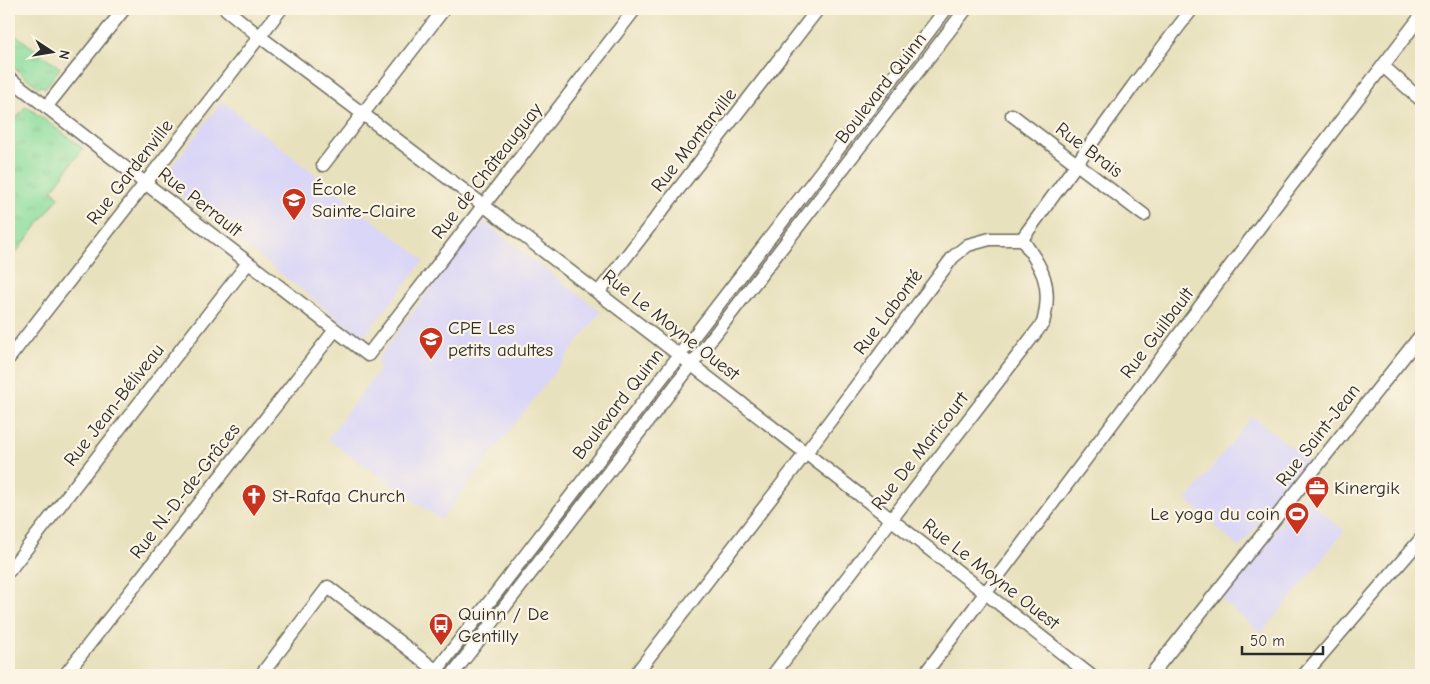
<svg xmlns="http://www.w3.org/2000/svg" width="1430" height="684" font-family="'Comic Neue',sans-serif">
  <defs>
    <pattern id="park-tufts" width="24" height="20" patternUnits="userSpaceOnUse" patternTransform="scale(1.25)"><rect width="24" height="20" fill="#8cdd9d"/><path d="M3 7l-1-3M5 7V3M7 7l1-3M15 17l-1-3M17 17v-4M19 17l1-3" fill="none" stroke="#79be87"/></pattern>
  </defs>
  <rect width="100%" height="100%" fill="#fcf5e5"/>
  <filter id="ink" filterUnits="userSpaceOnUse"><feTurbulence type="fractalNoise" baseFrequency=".02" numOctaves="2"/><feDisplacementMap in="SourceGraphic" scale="10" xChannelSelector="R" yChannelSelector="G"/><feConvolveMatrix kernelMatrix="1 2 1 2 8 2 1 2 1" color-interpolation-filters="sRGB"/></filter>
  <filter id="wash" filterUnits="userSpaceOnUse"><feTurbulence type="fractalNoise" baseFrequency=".0096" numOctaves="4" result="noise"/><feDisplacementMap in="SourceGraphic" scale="20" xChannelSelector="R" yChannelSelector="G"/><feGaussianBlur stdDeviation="1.12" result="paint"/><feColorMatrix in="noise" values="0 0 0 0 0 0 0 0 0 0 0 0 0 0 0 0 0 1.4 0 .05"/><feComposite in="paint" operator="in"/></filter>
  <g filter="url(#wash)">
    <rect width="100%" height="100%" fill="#e8e1bd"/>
    <path fill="#dad6f7" d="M222 101 424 260 367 333 363 335 358 334 165 183 164 178 167 173Z
      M482 222 487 224 601 312 441 520 327 439 380 369 377 360 478 224Z
      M1252 416 1308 460 1239 548 1187 500Z
      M1302 495 1344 531 1296 592 1261 633 1221 599Z"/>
    <path fill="url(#park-tufts)" stroke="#5c8464" d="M9 30 60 68 45 88 42 86 38 87 9 64Z
      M26 106 83 148 52 190 59 197 9 262V128Z"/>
  </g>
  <g filter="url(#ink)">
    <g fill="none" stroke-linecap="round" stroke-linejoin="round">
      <defs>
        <path id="minor" d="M226 9 259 36C539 245 815 459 1090 675
          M1383 66 1421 100
          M9 78 368 355 635 9
          M46 107 124 9
          M1012 115 1144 215
          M323 165 444 9
          M1022 239 1133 86 1192 9
          M598 293 818 9
          M9 358 281 9
          M9 571 248 263
          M65 675 335 330
          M261 675 328 587 442 675
          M433 675 946 9
          M452 675 966 9
          M635 675 805 454 953 257 968 245 990 239H1022
          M773 675 891 520 1043 323C1053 285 1043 270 1022 239
          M924 675 1264 221 1421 16
          M1151 675 1421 335
          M1304 675 1421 539"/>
      </defs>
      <use href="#minor" stroke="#6d6b5e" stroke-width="15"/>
      <use href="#minor" stroke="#fff" stroke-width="12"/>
    </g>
  </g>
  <defs>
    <symbol id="school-pin" viewBox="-11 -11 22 30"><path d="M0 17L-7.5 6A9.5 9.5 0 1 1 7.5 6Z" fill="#c8321e" stroke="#fcf5e5"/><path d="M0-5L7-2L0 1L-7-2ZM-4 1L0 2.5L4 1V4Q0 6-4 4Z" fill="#fff"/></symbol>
    <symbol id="office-pin" viewBox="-11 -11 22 30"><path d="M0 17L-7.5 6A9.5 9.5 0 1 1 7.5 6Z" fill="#c8321e" stroke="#fcf5e5"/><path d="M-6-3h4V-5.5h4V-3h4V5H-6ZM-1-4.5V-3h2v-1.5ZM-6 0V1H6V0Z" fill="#fff"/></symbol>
    <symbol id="church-pin" viewBox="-11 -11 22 30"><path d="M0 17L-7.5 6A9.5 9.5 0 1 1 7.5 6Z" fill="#c8321e" stroke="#fcf5e5"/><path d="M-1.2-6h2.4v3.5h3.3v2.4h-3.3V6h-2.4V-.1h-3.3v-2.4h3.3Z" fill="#fff"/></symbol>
    <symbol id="stadium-pin" viewBox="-11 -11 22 30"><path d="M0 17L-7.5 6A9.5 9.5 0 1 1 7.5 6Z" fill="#c8321e" stroke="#fcf5e5"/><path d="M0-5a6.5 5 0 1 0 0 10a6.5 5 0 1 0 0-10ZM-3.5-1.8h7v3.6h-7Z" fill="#fff"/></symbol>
    <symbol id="bus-pin" viewBox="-11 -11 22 30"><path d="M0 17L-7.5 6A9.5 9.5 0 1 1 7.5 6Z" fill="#c8321e" stroke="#fcf5e5"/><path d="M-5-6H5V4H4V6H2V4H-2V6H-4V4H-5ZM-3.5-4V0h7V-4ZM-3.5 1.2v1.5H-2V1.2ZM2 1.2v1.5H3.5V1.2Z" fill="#fff"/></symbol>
  </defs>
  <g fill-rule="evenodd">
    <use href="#school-pin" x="280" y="186" width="28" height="38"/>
    <use href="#school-pin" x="417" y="325" width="28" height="38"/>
    <use href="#office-pin" x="1303" y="474" width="28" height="38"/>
    <use href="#church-pin" x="240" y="482" width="28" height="38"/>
    <use href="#stadium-pin" x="1283" y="500" width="28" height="38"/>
    <use href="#bus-pin" x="427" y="611" width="28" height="38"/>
  </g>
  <g text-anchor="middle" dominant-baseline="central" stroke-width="4.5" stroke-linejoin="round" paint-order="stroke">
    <g font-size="19" fill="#2b2b2b" stroke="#fcf5e5">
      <text transform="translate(881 88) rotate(-52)">Boulevard Quinn</text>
      <text transform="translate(694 140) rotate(-52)">Rue Montarville</text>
      <text transform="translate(1089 150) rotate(37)">Rue Brais</text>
      <text transform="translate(487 171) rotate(-52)">Rue de Châteauguay</text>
      <text transform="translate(130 172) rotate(-52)">Rue Gardenville</text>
      <text transform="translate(200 202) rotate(38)">Rue Perrault</text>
      <text transform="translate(888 312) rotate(-53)">Rue Labonté</text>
      <text transform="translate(671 325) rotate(38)">Rue Le Moyne Ouest</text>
      <text transform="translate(1157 333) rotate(-53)">Rue Guilbault</text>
      <text transform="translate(618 404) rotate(-52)">Boulevard Quinn</text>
      <text transform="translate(114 405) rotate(-52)">Rue Jean-Béliveau</text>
      <text transform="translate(1318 435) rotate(-52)">Rue Saint-Jean</text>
      <text transform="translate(920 451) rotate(-52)">Rue De Maricourt</text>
      <text transform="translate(185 491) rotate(-52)">Rue N.-D.-de-Grâces</text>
      <text transform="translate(991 574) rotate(38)">Rue Le Moyne Ouest</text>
    </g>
    <g font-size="19" fill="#2b2b2b" stroke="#fcf5e5" text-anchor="start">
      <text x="312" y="189">École<tspan x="312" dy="22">Sainte-Claire</tspan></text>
      <text x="448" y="328">CPE Les<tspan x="448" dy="22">petits adultes</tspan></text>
      <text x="1334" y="488">Kinergik</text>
      <text x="272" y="496">St-Rafqa Church</text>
      <text x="1280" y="514" text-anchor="end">Le yoga du coin</text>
      <text x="458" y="614">Quinn / De<tspan x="458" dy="22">Gentilly</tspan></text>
    </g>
  </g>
  <rect width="1430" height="684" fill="none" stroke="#fcf5e5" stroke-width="30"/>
  <g transform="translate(52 52) rotate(102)" stroke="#fcf5e5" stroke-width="4" paint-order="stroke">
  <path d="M0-4L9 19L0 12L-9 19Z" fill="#2b2b2b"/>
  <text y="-8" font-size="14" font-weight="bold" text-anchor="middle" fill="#2b2b2b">N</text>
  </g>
  <path d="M1242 646v8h81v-8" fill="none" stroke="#2b2b2b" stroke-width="2.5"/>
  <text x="1250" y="646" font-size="15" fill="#2b2b2b" stroke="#fcf5e5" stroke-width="4" paint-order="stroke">50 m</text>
</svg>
